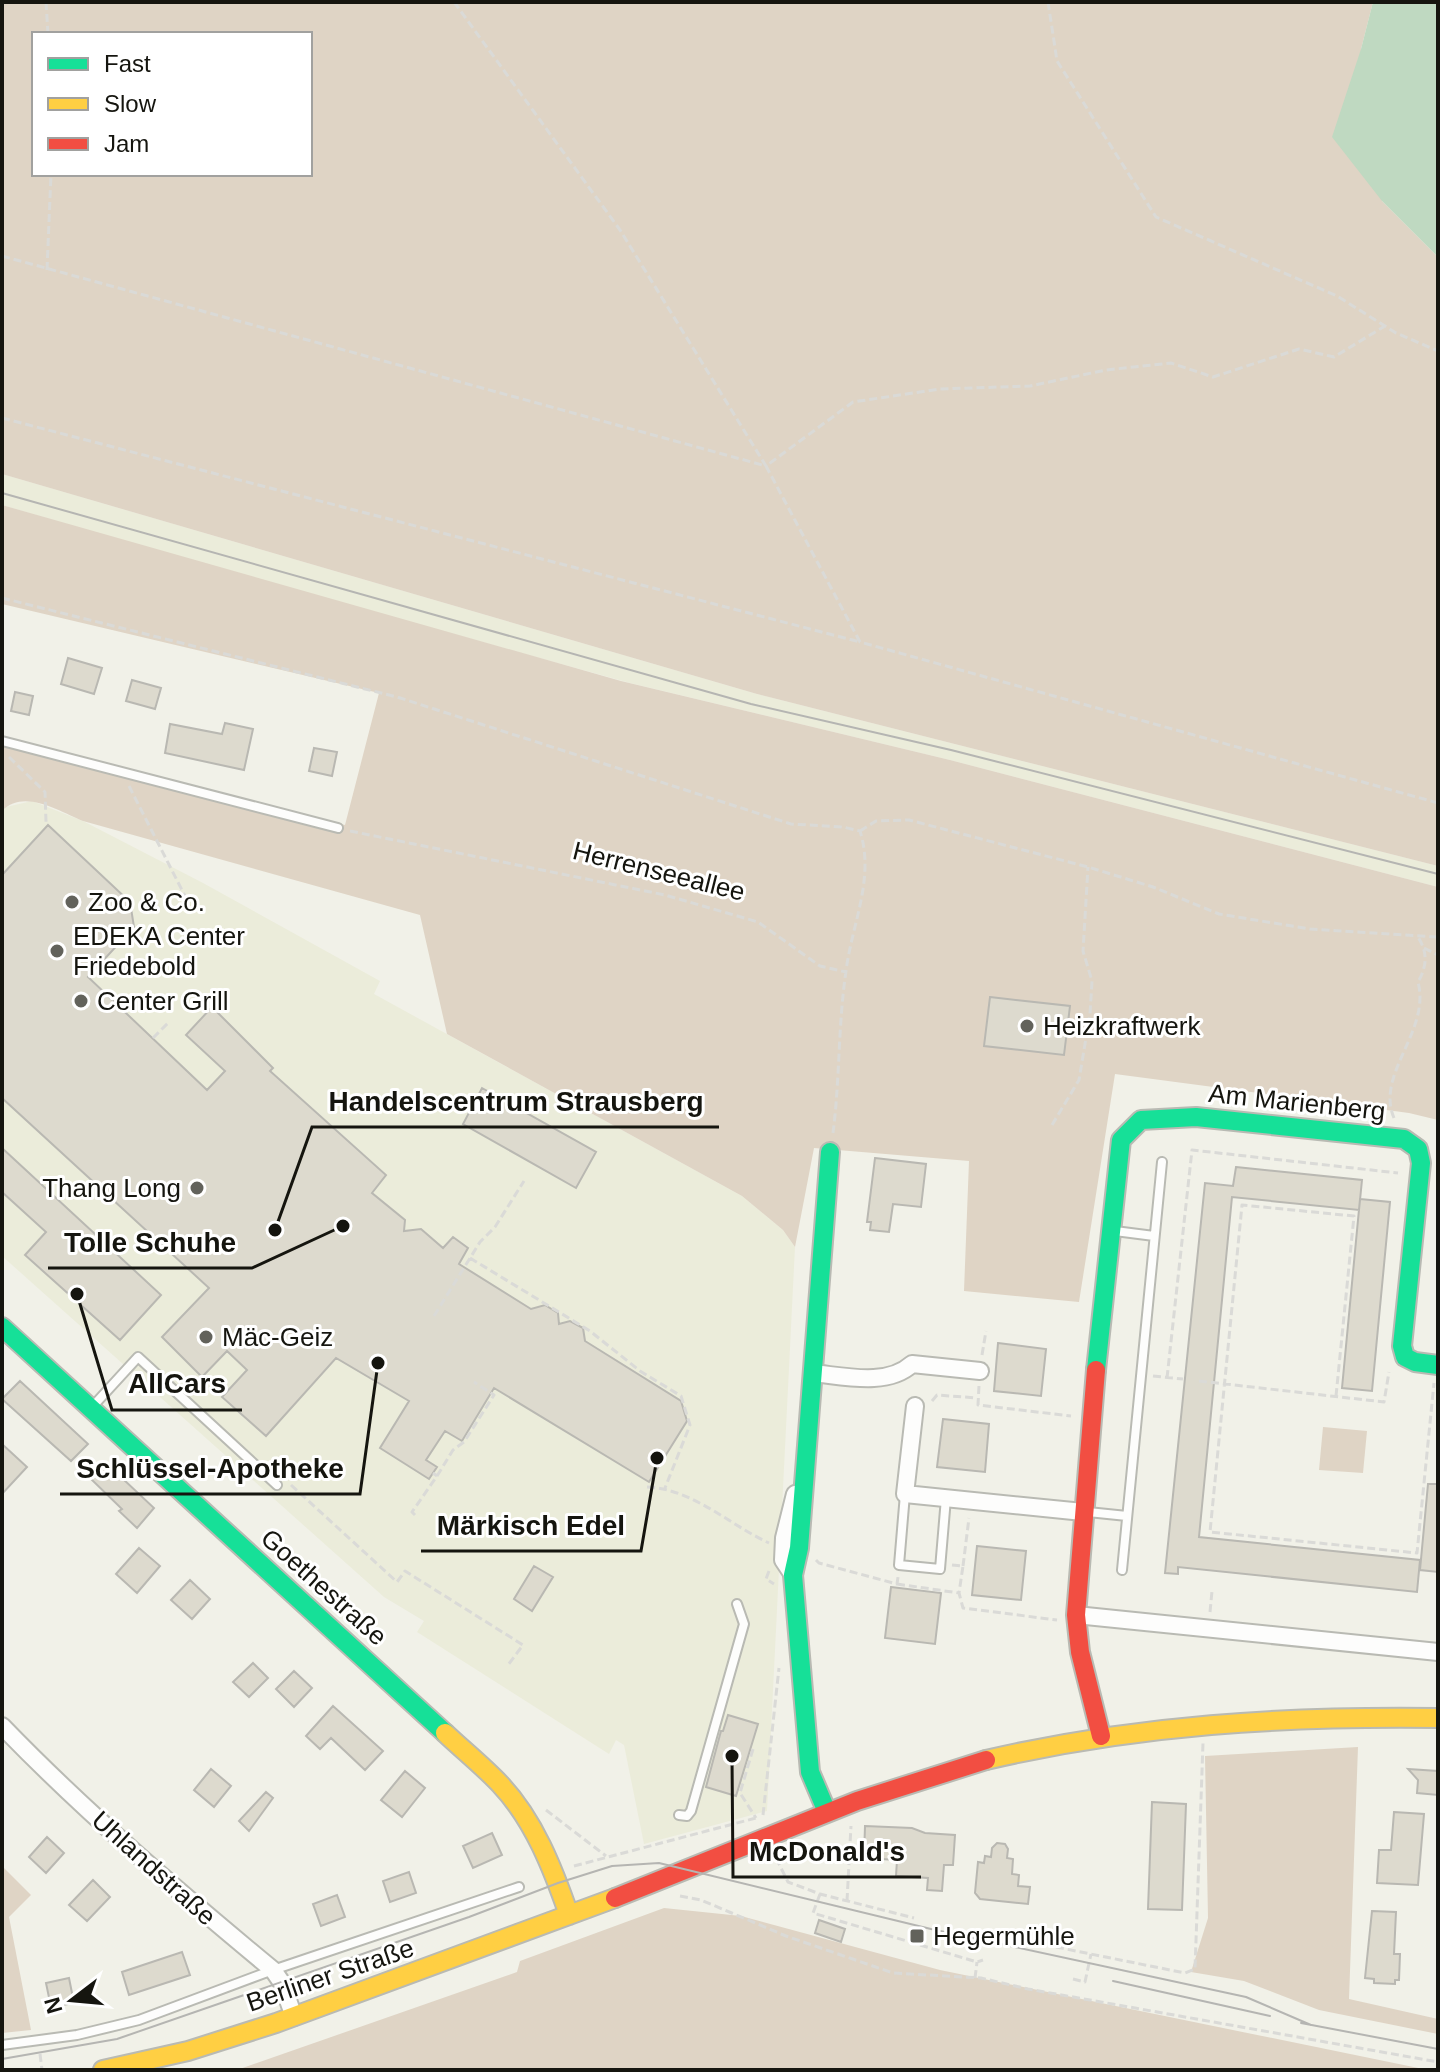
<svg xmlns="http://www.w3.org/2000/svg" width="1440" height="2072" font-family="Helvetica,sans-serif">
  <rect width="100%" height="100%" fill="#f1f1e8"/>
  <path fill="#ebecda" d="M2 474 757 694 1438 866V887L950 760 630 683 237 574 2 505Z
    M32 801 83 821 203 883 380 981 374 994 742 1196 783 1230 795 1247 767 1811 644 1844 624 1745 616 1740 609 1754 417 1632 424 1621 384 1597 2 1256V811L6 807Z"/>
  <path fill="#dfd4c5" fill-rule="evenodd" d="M2 2H1373L1361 49 1382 201 1438 257V866L757 694 2 474ZM34 34H310V174H34Z
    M2 505 621 681 950 760 1438 887V1120L1409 1113 1115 1074 1079 1302 964 1291 969 1161 814 1148 795 1247 783 1230 742 1196 447 1034 420 915 83 821C60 812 24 788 2 811V739L345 825 379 693 2 604Z
    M1323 1427 1367 1431 1363 1473 1319 1470Z
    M1358 1747 1349 1999 1438 2019V2034L1319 2010 1244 1981 1191 1972 1208 1918 1205 1756Z
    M2 1866 31 1895 9 1917 31 2030 2 2033Z
    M664 1908 741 1916 940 1970 1428 2070H237L517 1972 520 1961Z"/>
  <path fill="#bfd9c1" d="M1373 2H1438V257L1382 201 1332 137 1361 49Z"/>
  <path fill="#dddace" stroke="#b9b8b2" stroke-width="2" d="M68 658 102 668 94 694 61 684Z
    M132 680 161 688 155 709 126 701Z
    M15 692 33 696 29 715 11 711Z
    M225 723 253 729 244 770 165 753 170 724 222 734Z
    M314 748 337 752 332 776 309 771Z
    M48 825 130 902 134 927 88 977 207 1090 225 1071 186 1035 212 1007 273 1068 270 1071 386 1175 372 1193 405 1220 404 1231 421 1229 443 1248 453 1237 468 1248 459 1264 531 1309 545 1305 558 1313 559 1324 570 1321 583 1328 585 1341 681 1401 687 1421 649 1482 494 1388 462 1441 445 1431 426 1460 437 1467 429 1479 380 1448 409 1401 336 1358 266 1436 222 1397 247 1370 227 1351 202 1377 162 1337 209 1288 2 1098V875Z
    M990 997 1070 1006 1064 1055 984 1046Z
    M482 1088 596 1152 576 1188 463 1124Z
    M2 1148 161 1295 120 1340 25 1255 46 1232 2 1192Z
    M875 1158 926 1164 921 1207 893 1204 889 1232 870 1230 871 1222H867Z
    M1236 1167 1362 1180 1359 1210 1232 1197 1199 1537 1420 1560 1417 1592 1178 1567V1574L1165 1573 1205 1183 1233 1186Z
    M1360 1199 1390 1202 1372 1391 1342 1388Z
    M998 1343 1046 1349 1041 1396 994 1391Z
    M20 1381 88 1444 71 1461 2 1399Z
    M943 1419 989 1424 985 1472 937 1467Z
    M2 1444 27 1467 2 1494Z
    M106 1463 154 1508 137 1528 119 1511 122 1509 91 1479Z
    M1428 1484H1438V1572L1420 1570Z
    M977 1546 1026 1551 1021 1600 972 1595Z
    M139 1548 160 1566 137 1593 116 1574Z
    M534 1566 553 1577 532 1611 514 1599Z
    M190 1580 210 1599 192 1619 171 1600Z
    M891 1587 941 1593 935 1644 885 1638Z
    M253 1663 268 1678 249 1697 233 1682Z
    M294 1671 312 1688 294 1707 276 1689Z
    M333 1706 383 1751 365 1770 331 1738 320 1749 306 1736Z
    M728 1715 758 1724 736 1796 706 1787 721 1731H723Z
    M211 1769 231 1786 214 1807 194 1790Z
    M1408 1769 1438 1771V1795L1417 1793 1418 1780Z
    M405 1771 425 1788 402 1817 381 1800Z
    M266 1792 273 1798 249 1831 239 1821Z
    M1152 1802 1186 1804 1182 1910 1148 1909Z
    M1394 1812 1424 1814 1418 1885 1377 1883 1379 1850H1391Z
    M865 1826 912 1828 925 1833 955 1835 953 1865H944L942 1891 927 1890 928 1878 896 1876 897 1860 864 1858Z
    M492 1833 502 1855 473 1868 463 1846Z
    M47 1837 64 1853 46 1873 29 1857Z
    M997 1843 1005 1844 1008 1849 1007 1858 1013 1859 1012 1874 1019 1875 1018 1886 1030 1887 1028 1904 980 1899 975 1893 978 1862 984 1863 985 1856 991 1857 992 1848Z
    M409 1872 416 1893 390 1902 383 1881Z
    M93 1880 110 1897 87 1921 69 1905Z
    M337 1895 345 1917 321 1926 313 1904Z
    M1372 1911 1396 1912 1394 1954H1400L1399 1980H1395V1984L1374 1983V1979L1365 1978Z
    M819 1920 845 1929 841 1942 815 1933Z
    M182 1952 190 1975 129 1995 122 1972Z
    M69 1978 74 2003 51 2007 46 1983Z"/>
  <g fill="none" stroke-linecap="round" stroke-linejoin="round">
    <defs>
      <path id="lane" d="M2 741 338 828
        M1115 1231 1154 1236
        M94 1405 138 1357 277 1485
        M905 1494 899 1565 940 1569 946 1498
        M1088 1512 1127 1516
        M1122 1570 1162 1162
        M679 1815 687 1816 691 1811 744 1624 737 1604
        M2 2045 77 2035 139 2020 273 1970 519 1887"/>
      <path id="street" d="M812 1373C844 1376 887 1387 912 1364L980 1371
        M915 1406 905 1494 1083 1512
        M793 1575 783 1560 784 1538 795 1494
        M1076 1615 1438 1652
        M2 1726C86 1813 180 1893 273 1970L282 1983 294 2017"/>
      <path id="fast" d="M2 1327 445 1733
        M1096 1370 1121 1140 1141 1120 1196 1117 1404 1139 1418 1149 1421 1163 1402 1346 1405 1357 1415 1362 1438 1365
        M827 1812 810 1772 793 1575 799 1548 830 1152"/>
      <path id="slow" d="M445 1733C463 1750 483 1766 500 1784 534 1820 553 1869 569 1915
        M986 1760C1136 1725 1285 1716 1438 1718
        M103 2070 188 2051 276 2023 615 1898"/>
      <path id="jam" d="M1096 1370 1076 1615 1080 1652 1101 1736
        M615 1898 857 1801 986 1760"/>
    </defs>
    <use href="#lane" stroke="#b9bab3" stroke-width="12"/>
    <use href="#street" stroke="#b9bab3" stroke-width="20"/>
    <use href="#fast" stroke="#b9bab3" stroke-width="22"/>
    <use href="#slow" stroke="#b9bab3" stroke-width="22"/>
    <use href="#jam" stroke="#b9bab3" stroke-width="22"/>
    <path stroke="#dadad7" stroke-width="3" stroke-dasharray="8 4" stroke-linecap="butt" d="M46 2 48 34
      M454 2 620 230 766 466 853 402 940 389 1030 386 1106 370 1171 363 1213 377 1299 349 1334 357 1385 326
      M1048 2 1057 61 1156 217 1337 296 1396 333 1438 351
      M2 256 766 466 860 642 1438 803
      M47 270 51 174
      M2 418 860 642
      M2 598 397 697 791 824 843 827 860 831C875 878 852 924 846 971 838 1025 840 1079 833 1133
      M9 757 45 792 46 822
      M129 786 186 898
      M350 831 665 895 758 922 820 966 846 972
      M860 831 876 821 909 820 1088 867 1153 887 1219 914 1310 929 1438 937
      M1424 948 1438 955
      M153 1038 168 1023
      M1394 1118C1375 1074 1431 1031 1418 982 1427 966 1428 953 1418 937
      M1052 1125 1079 1080 1090 1014 1092 981 1083 951 1088 867
      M470 1258 590 1331 640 1371 681 1396 690 1425 665 1488
      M434 1316 480 1242 495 1227 524 1181
      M982 1355 986 1331
      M1153 1376 1183 1379
      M1167 1378 1192 1150 1398 1173
      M1199 1381 1384 1402 1389 1372
      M979 1386 978 1405 1071 1416
      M1336 1396 1354 1216 1242 1205 1210 1532 1417 1553 1434 1383
      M932 1401 937 1395 977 1398
      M437 1476 453 1450 464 1442 494 1395 474 1382
      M291 1485 397 1582 405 1571 523 1645 508 1665
      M647 1487C693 1489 728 1524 769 1543
      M415 1515 412 1512 437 1476 433 1473
      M816 1560 819 1563 897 1584 898 1577
      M952 1565 963 1566 959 1593 963 1608 1057 1620
      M963 1566 969 1518
      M769 1571 766 1579 774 1584
      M897 1584 959 1593
      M1210 1612 1212 1591
      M753 1749 740 1793 756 1818
      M546 1810 606 1856
      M763 1815 779 1668
      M776 1858 788 1882 820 1894 914 1918
      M574 1866 756 1818
      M820 1894 813 1913 977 1962 983 1960
      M680 1896 701 1900 786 1936 893 1973 981 1978 1028 1989 1438 2062
      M847 1901 851 1826
      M1056 1947 1185 1973 1195 1969 1203 1743
      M975 1978 977 1962
      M1073 1979 1085 1982 1091 1954
      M40 2054 42 2070"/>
    <use href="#lane" stroke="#fdfdfc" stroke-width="8"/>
    <use href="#street" stroke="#fdfdfc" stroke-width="16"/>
    <use href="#fast" stroke="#16e098" stroke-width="18"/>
    <use href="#slow" stroke="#ffcf43" stroke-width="18"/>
    <use href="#jam" stroke="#f24e42" stroke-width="18"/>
    <path stroke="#b5b5b2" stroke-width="2" d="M2 493 751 704 951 750 1438 874
      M1113 1981 1270 2016
      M1301 2023 1438 2049
      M2 2059 117 2039 469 1917 558 1883 612 1866 659 1863 931 1929 1246 1997 1311 2025"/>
  </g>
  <g fill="#62625b" stroke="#fff" stroke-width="3">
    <circle cx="72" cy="902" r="8"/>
    <circle cx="57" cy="951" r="8"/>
    <circle cx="81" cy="1001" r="8"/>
    <circle cx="1027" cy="1026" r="8"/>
    <circle cx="197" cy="1188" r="8"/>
    <circle cx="206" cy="1337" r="8"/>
    <rect x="909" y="1928" width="16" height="16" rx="4"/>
  </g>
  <g text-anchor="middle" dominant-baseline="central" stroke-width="6" stroke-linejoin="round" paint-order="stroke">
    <g font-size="26" fill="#15150f" stroke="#fff">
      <text transform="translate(659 871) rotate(14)">Herrenseeallee</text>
      <text transform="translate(1297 1102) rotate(6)">Am Marienberg</text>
      <text transform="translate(324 1587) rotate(42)">Goethestraße</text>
      <text transform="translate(154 1868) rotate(42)">Uhlandstraße</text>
      <text transform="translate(330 1975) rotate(-19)">Berliner Straße</text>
    </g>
    <g font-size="26" fill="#15150f" stroke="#fff" text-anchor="start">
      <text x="88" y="902">Zoo &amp; Co.</text>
      <text x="73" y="936">EDEKA Center<tspan x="73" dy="30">Friedebold</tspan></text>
      <text x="97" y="1001">Center Grill</text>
      <text x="1043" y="1026">Heizkraftwerk</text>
      <text x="181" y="1188" text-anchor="end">Thang Long</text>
      <text x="222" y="1337">Mäc-Geiz</text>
      <text x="933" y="1936">Hegermühle</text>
    </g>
  </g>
  <path fill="none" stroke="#15150f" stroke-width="3" d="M275 1230L312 1127H719M343 1226L252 1268H48M77 1294L112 1410H242M378 1363L360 1494H60M657 1458L641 1551H421M732 1756L733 1877H921"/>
  <g fill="#15150f" stroke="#fff" stroke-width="3">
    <circle cx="275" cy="1230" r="8"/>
    <circle cx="343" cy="1226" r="8"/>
    <circle cx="77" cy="1294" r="8"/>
    <circle cx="378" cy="1363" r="8"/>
    <circle cx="657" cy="1458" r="8"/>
    <circle cx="732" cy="1756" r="8"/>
  </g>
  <g font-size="28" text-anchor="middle" font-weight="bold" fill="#15150f" stroke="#fff" stroke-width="6" stroke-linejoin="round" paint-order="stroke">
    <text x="516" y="1111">Handelscentrum Strausberg</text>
    <text x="150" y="1252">Tolle Schuhe</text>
    <text x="177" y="1393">AllCars</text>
    <text x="210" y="1478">Schlüssel-Apotheke</text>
    <text x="531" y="1535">Märkisch Edel</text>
    <text x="827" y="1861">McDonald's</text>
  </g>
  <rect width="1440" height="2072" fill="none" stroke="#15150f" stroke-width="8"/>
  <rect x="32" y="32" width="280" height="144" fill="#ffffff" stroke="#a1a19f" stroke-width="2"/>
  <rect x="48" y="58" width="40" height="12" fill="#16e098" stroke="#a1a19f" stroke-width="2"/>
  <text x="104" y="72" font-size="24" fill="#15150f">Fast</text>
  <rect x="48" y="98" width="40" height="12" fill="#ffcf43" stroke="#a1a19f" stroke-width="2"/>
  <text x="104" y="112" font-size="24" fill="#15150f">Slow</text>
  <rect x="48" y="138" width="40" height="12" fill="#f24e42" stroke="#a1a19f" stroke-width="2"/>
  <text x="104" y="152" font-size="24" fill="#15150f">Jam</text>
  <g transform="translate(72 2000) rotate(254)" stroke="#ffffff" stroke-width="6" paint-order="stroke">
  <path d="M0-6L14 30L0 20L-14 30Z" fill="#15150f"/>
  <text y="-12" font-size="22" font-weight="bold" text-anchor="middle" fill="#15150f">N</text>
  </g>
</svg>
